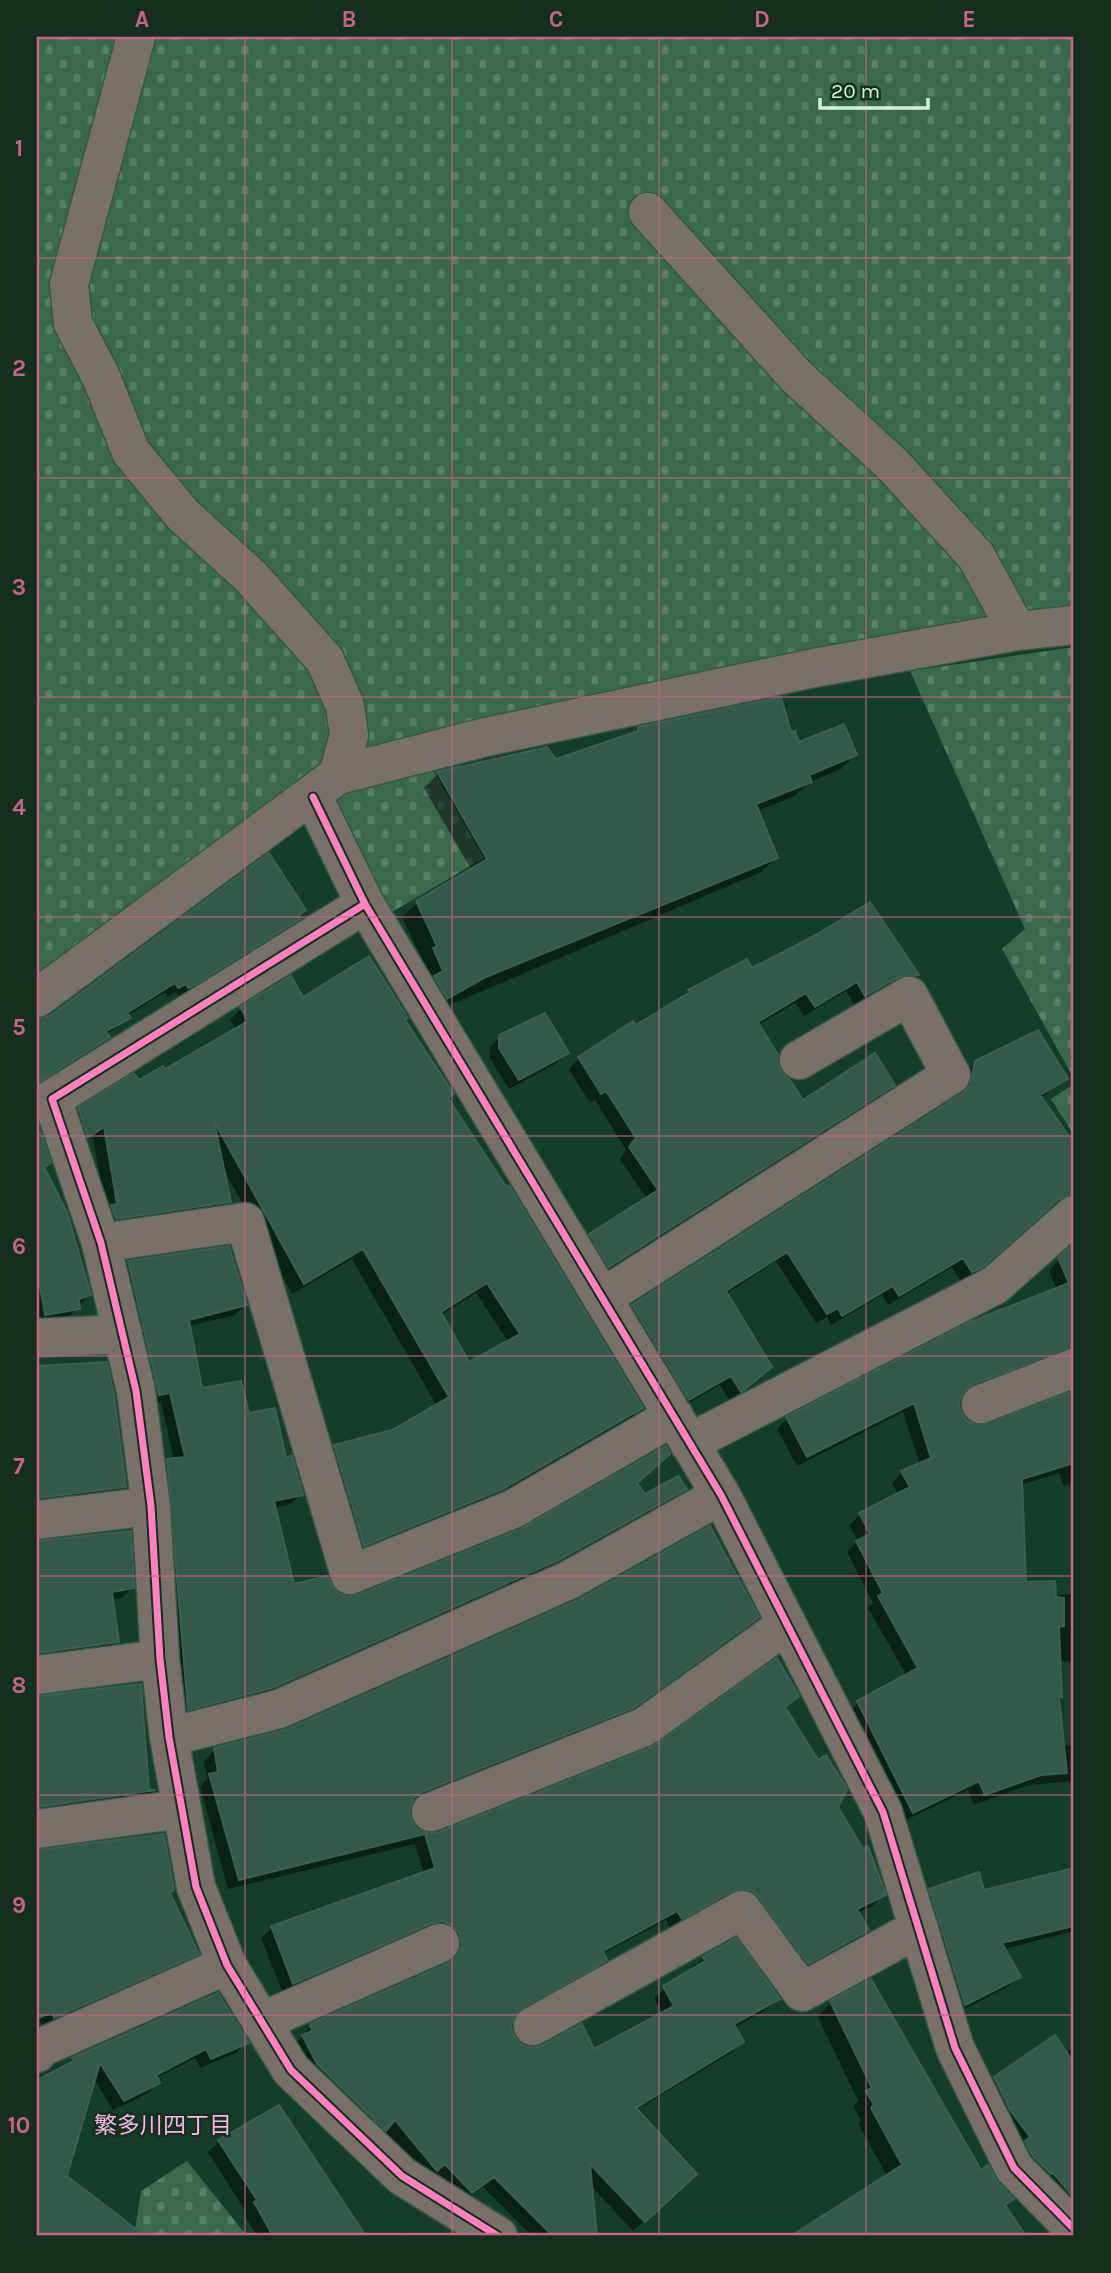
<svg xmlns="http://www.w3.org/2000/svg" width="1111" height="2273" font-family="Karla,'Noto Sans JP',sans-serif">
  <defs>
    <pattern id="cemetery-stones" width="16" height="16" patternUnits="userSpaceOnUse" patternTransform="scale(1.75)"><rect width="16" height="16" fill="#39684b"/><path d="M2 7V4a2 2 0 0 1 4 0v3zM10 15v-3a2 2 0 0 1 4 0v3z" fill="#557e64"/></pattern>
  </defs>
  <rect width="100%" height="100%" fill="#143e29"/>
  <path fill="url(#cemetery-stones)" d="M37 37H1074V612L348 759 37 980Z
    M1074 647V1079L1002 949 1025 929 910 671Z
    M428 761 484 858 387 915 327 807 339 790Z
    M1074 1084V1135L1051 1099Z
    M187 2161 247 2236H134L141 2191Z"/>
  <path fill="#0007" fill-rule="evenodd" d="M639 729 790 734 798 745 855 755 841 769 810 782 795 796 757 811 776 858 761 872 433 1012 420 964 423 961 402 917 417 903 472 871 424 788 438 774 555 761 633 735Z
    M296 917 287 929 179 996 175 992 168 997 165 992 127 1016 128 1018 106 1035 107 1037 97 1047 37 1087V1020L51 1017Z
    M751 970 916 975 906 985 886 987 854 1005 846 991 804 1016 795 1003 758 1025 778 1071 802 1103 893 1085 882 1095 598 1277 580 1246 591 1236 647 1199 620 1159 626 1150 595 1100 590 1103 569 1069 579 1058 635 1028 689 991Z
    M303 1000 403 1021 446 1099 641 1408 630 1419 490 1500 353 1556 324 1458 335 1447 393 1432 437 1406 352 1259 292 1294 224 1170 229 1201 218 1212 105 1229 106 1213 93 1137 77 1147 68 1121 79 1110 165 1071 236 1030 230 1020 241 1009ZM476 1293 508 1342 469 1364 441 1315Z
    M500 1037 567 1053 557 1063 509 1089 490 1058V1047Z
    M976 1062 1065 1079 1040 1098 1074 1146V1207L1059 1203 1048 1208 961 1282 952 1267 888 1305 882 1295 831 1325 827 1317 816 1323 776 1261 726 1294 759 1377 730 1401 720 1385 678 1409 623 1317 633 1306 961 1097 965 1073Z
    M37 1128 49 1162 42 1169 89 1295 68 1318 37 1324Z
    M1074 1245V1360L1054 1357 961 1394 958 1400 959 1413 967 1423 978 1427 989 1426 1074 1393V1483L1064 1486 1059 1473 1021 1485 1024 1583 1054 1595 1074 1594V1661L1059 1662 1062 1746 1074 1745V1781L1029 1785 974 1805 968 1790 902 1822 848 1713 858 1703 907 1676 868 1608 873 1603 847 1552 858 1541 849 1525 860 1515 898 1494 892 1483 902 1472 920 1464 903 1412 797 1466 777 1429 787 1419 1057 1290 1049 1270Z
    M129 1263 245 1305 235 1315 189 1326 200 1390 248 1415 285 1460 301 1494 291 1504 274 1508 293 1587 335 1593 347 1598 359 1597 644 1497 685 1489 675 1498 547 1570 260 1698 178 1718 158 1470 168 1460H174L161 1402 149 1404 119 1273Z
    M105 1364 125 1486 115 1496 70 1502 69 1495 37 1501V1368Z
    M79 1547 132 1587 122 1598 111 1600 117 1642 107 1652 37 1661V1551Z
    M757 1617 621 1718 411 1802 408 1808 409 1821 416 1830 427 1835 440 1834 797 1696 784 1708 883 1895 873 1906 857 1913 867 1930 856 1941 797 1973 749 1908 670 1928 666 1920 602 1954 605 1959 594 1970 512 2016 509 2025 512 2037 521 2047 593 2052 663 2014 654 1998 704 1958 778 1999 767 2009 734 2028 741 2042 731 2053 636 2110 684 2185 633 2231 591 2186 595 2236H532L483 2187 461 2203 425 2180 384 2131 374 2140 293 2047 311 2026 449 1965 452 1957 283 1993 261 1938 272 1928 424 1874 415 1844 228 1889 200 1786 207 1779 204 1761 215 1750Z
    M139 1686 148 1791 152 1792 144 1800 37 1815V1698Z
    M37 1852 169 1893 197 1953 186 1964 44 2027 41 2022 37 2024Z
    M1070 1870 1074 1887V1931L1004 1949 1019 1976 1009 1986 955 2014 920 1901 930 1891 983 1892Z
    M831 2003 981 2173 1012 2199 1004 2207 1023 2236H790L887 2176 858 2123 861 2120 853 2106 858 2101 818 2017Z
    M247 2042 236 2053 200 2068 195 2058 156 2078 158 2082 148 2093 113 2110 94 2079 65 2177 128 2226 119 2236H37V2082L65 2068 73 2059Z
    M1074 2049V2216L1043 2181 985 2088 995 2078Z
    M278 2107 364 2236H257L244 2214 246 2212 208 2152 219 2142Z
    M404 2231 408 2236H394Z"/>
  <path fill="#33594b" stroke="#3b6051" stroke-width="2" fill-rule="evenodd" d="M781 697 791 732 795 731 799 742 844 724 857 755 809 775 812 782 756 804 778 858 486 977 447 999 434 976 443 971 433 948 437 946 416 901 487 859 437 772 547 747 556 759 638 731V727Z
    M269 853 306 910 298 916 300 919 191 987 188 988 186 984 178 988 175 983 127 1013 131 1018 106 1031 110 1037 39 1082 37 1019 50 1016Z
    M870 902 919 975 899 977 865 996 857 982 815 1007 806 993 758 1022 778 1055 780 1070 790 1080 803 1100 875 1053 895 1085 609 1267 589 1234 658 1190 629 1147 636 1138 606 1091 601 1094 578 1057 633 1021 636 1025 690 992 688 990 747 959 752 968 814 936Z
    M369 956 408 1018 405 1020 454 1094 448 1098 505 1185 510 1187 643 1408 503 1489 364 1546 334 1445 392 1430 449 1397 363 1249 304 1284 214 1121 231 1202 116 1219 111 1205 117 1204 104 1127 88 1138 78 1108 134 1073 139 1080 163 1066 165 1069 248 1021 240 1007 291 976 303 997ZM487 1283 520 1334 469 1362 441 1312Z
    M545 1013 569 1053 519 1080 499 1048V1035Z
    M1038 1030 1068 1079 1040 1095 1074 1143V1194L1059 1199 983 1267 972 1272 963 1258 899 1296 893 1286 842 1316 838 1308 827 1314 787 1252 726 1291 772 1367 741 1392 731 1376 689 1400 632 1305 963 1093 970 1085 975 1061Z
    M40 1131 51 1163 44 1167 67 1212 91 1295 79 1299 80 1309 45 1315 37 1270V1133Z
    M1074 1244V1347L973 1384 964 1391 959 1401 960 1411 967 1421 978 1426 1074 1391V1463L1022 1479 1026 1582 1055 1581 1056 1597 1064 1598V1626L1059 1627 1062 1697H1059L1067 1773 1041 1775 985 1795 979 1781 913 1813 857 1701 918 1668 878 1596 883 1593 856 1541 870 1534 859 1513 910 1487 901 1471 931 1458 914 1403 807 1457 786 1417 970 1322 1069 1283 1058 1258Z
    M229 1246 247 1305 189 1320 202 1388 241 1381 249 1413 275 1408 286 1457 292 1456 303 1495 274 1501 294 1584 327 1576 336 1592 347 1597 358 1595 521 1529 666 1446 670 1454 637 1483 645 1494 678 1476 687 1489 559 1560 272 1688 188 1710 167 1459 185 1457 170 1393 159 1395 128 1261Z
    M107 1362 114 1395 126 1487 37 1498V1366Z
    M710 1526 759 1617 633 1708 422 1792 414 1798 410 1808 411 1821 417 1829 427 1833 439 1832 652 1747 777 1658 799 1696 785 1707 818 1760 826 1755 846 1787 847 1790 838 1807 863 1849 868 1846 886 1895 857 1909 869 1930 808 1964 759 1897 751 1890 732 1891 682 1919 677 1911 603 1951 607 1960 515 2014 511 2025 514 2036 522 2045 533 2048 543 2045 582 2024 594 2049 674 2006 663 1986 705 1961 703 1957 736 1938 780 1999 734 2024 744 2042 636 2108 697 2174 645 2222 590 2164 597 2236H553L494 2177 472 2193 445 2164 437 2171 395 2120 386 2131 317 2064 302 2035 312 2031 310 2024 449 1963 458 1955 462 1945 460 1934 452 1925 443 1921 432 1923 293 1984 271 1926 435 1868 425 1834 239 1880 209 1774 218 1772 214 1748 288 1729 578 1600Z
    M131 1531 134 1588 112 1592 119 1642 37 1653V1541Z
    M141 1684 149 1790H156L37 1807V1696Z
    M164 1834 174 1890 170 1893 199 1954 54 2018 52 2012 37 2019V1850Z
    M1074 1868V1926L1002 1943 1021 1977 965 2005 929 1889 979 1872 984 1890Z
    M871 1979 981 2170 988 2165 998 2183 1014 2199 1005 2205 1026 2236H791L902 2165 871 2108 874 2105 866 2091 872 2088 830 2001Z
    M218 1993 249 2043 211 2059 206 2049 156 2075 160 2083 124 2101 100 2063 67 2176 145 2236H37V2080L74 2061 72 2058Z
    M1055 2035 1074 2063V2198L1053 2173 1051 2174 1032 2155 1025 2141 1030 2137 1010 2110 994 2077Z
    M279 2105 366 2236H273L254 2202 257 2200 218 2140Z"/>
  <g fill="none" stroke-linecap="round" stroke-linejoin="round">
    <defs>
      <path id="street" d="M136 37 69 284 73 323 101 377 131 452 183 515 251 577 325 660 345 706 349 735 338 775
        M648 212 796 376 893 465 976 556 1017 631
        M313 797 365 904 721 1495 883 1812 955 2048 1014 2168 1074 2229
        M365 904 52 1099 101 1243 136 1391 151 1506 160 1659 169 1737 196 1887 227 1965 291 2070 402 2176 498 2236
        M37 998 338 775 486 737 814 668 1017 631 1074 625
        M101 1243 245 1222 350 1575 513 1509 674 1416
        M602 1298 951 1075 909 996 799 1060
        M37 1338 123 1334
        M981 1404 1074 1368
        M689 1443 995 1285 1074 1215
        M37 1520 151 1506
        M37 1675 160 1659
        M169 1737 279 1709 569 1580 721 1495
        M431 1812 644 1727 786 1625
        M37 1829 182 1809
        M261 2022 440 1943
        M533 2026 742 1910 802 1992 919 1928
        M37 2053 40 2048 227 1965"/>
    </defs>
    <use href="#street" stroke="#365745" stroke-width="41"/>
    <use href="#street" stroke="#797069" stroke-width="38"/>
    <defs>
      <path id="cycleway" d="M313 797 365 904 721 1495 883 1812 955 2048 1014 2168 1074 2229
        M365 904 52 1099 101 1243 136 1391 151 1506 160 1659 169 1737 196 1887 227 1965 291 2070 402 2176 498 2236"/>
    </defs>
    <use href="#cycleway" stroke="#142f1e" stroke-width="11"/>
    <use href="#cycleway" stroke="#ff80c0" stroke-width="7"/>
  </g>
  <path fill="none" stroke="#c76487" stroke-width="2" stroke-opacity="0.55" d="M245 37V2236M452 37V2236M659 37V2236M866 37V2236M37 258H1074M37 478H1074M37 697H1074M37 917H1074M37 1136H1074M37 1356H1074M37 1576H1074M37 1795H1074M37 2015H1074"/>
  <g text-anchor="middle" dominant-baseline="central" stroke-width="5" stroke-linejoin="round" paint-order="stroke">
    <g font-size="23" fill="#f7b6e9" stroke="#142f1e">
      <text x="163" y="2125">繁多川四丁目</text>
    </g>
  </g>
  <rect width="1111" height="2273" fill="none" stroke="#142f1e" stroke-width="77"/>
  <path d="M820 98v10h108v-10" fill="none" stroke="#d1f2da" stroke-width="3.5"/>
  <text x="831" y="98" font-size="21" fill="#d1f2da" stroke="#142f1e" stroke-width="5" paint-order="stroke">20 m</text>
  <rect x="38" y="38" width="1034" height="2196" fill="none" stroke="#c76487" stroke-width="2.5"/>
  <g font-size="23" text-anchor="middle" font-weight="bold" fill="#c76487">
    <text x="142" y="27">A</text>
    <text x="349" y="27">B</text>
    <text x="556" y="27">C</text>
    <text x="762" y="27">D</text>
    <text x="969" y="27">E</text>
    <text x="19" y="156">1</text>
    <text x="19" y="376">2</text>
    <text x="19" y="595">3</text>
    <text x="19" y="815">4</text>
    <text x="19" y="1035">5</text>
    <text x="19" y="1254">6</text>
    <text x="19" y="1474">7</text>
    <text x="19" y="1693">8</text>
    <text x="19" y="1913">9</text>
    <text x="19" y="2133">10</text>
  </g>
</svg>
